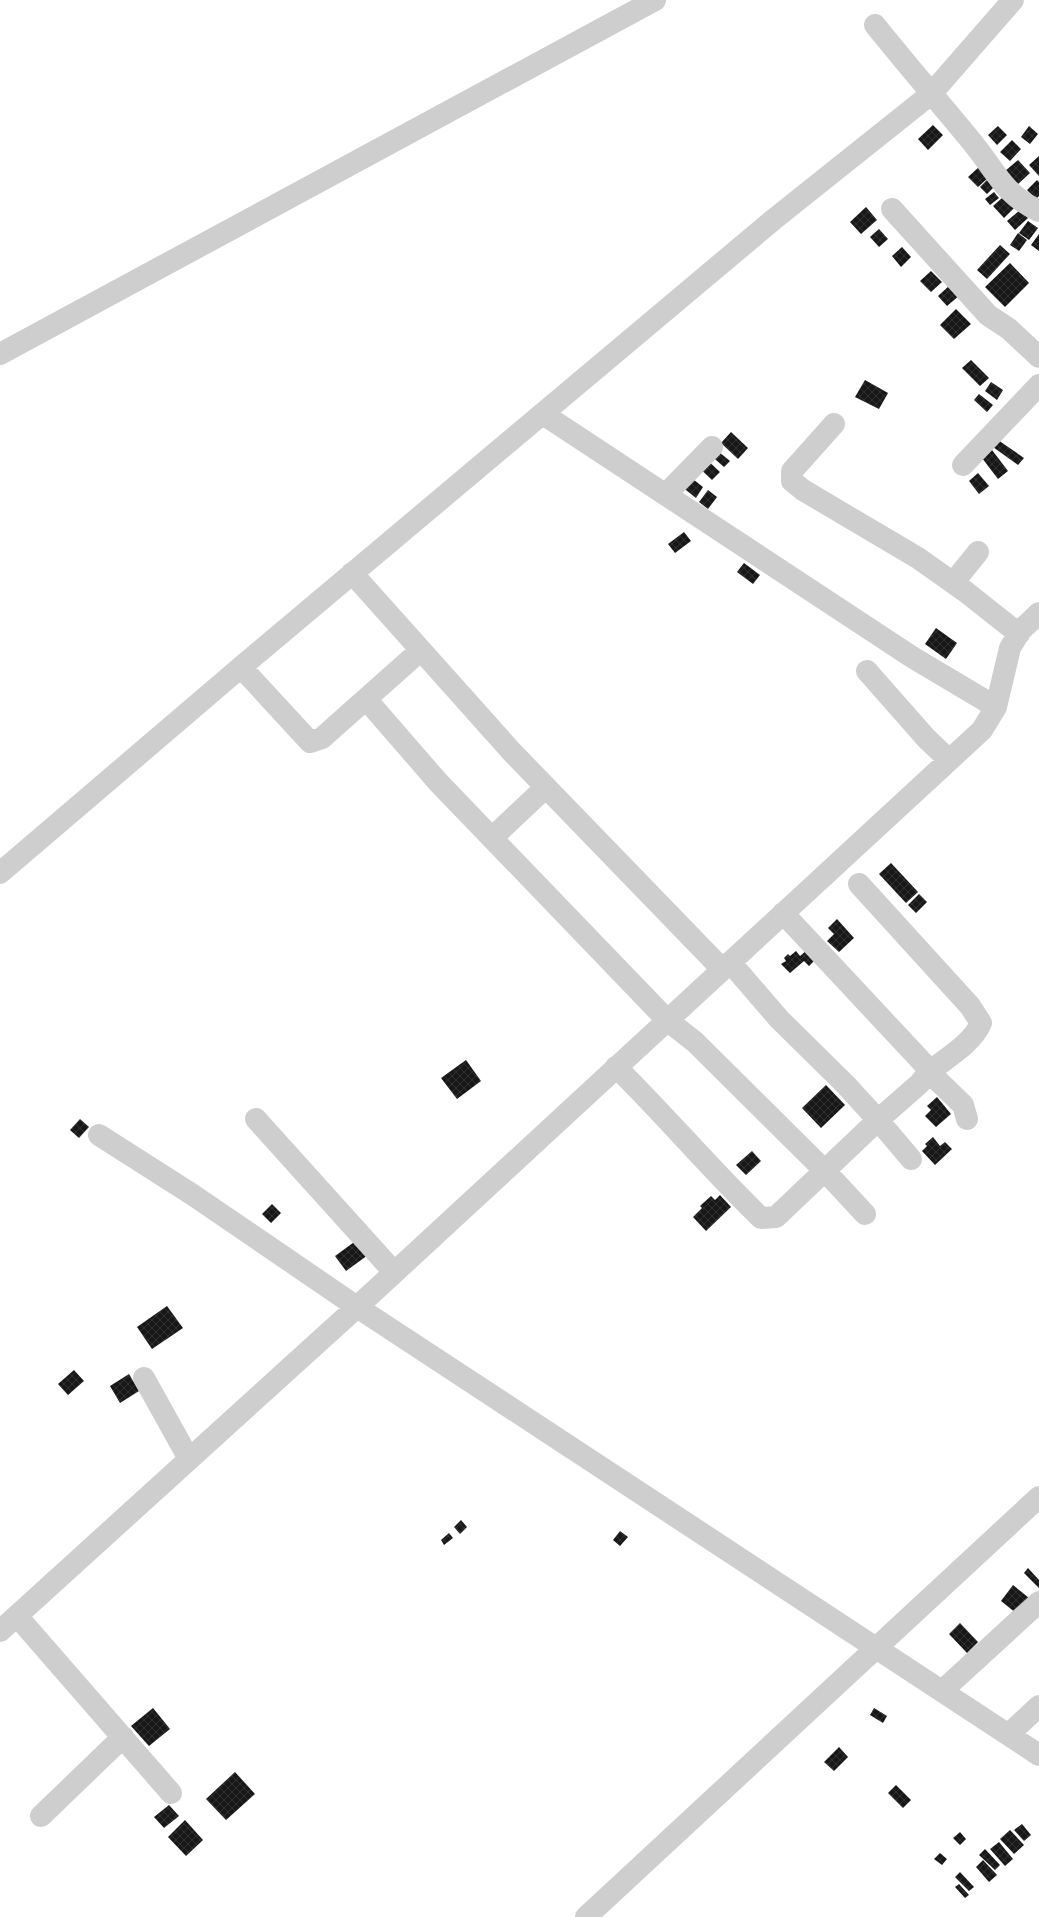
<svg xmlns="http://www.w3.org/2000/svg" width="1039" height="1917" font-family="'Varela Round',sans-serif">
  <defs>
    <pattern id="building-cross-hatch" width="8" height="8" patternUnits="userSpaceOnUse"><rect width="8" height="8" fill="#181818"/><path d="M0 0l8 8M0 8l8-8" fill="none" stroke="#313131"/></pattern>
  </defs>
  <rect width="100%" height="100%" fill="#fff"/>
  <path fill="url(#building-cross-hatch)" d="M933 125 943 135 928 150 918 139Z
    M998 126 1007 135 997 145 988 135Z
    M1029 126 1038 134 1030 144 1021 137Z
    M1012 140 1021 149 1010 161 1000 152Z
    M1039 156V176L1029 165Z
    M1018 160 1030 173 1017 185 1005 171Z
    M979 167 988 178 978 187 968 177Z
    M988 179 995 186 987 194 980 187Z
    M1037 180 1039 182V196L1036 199 1027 190Z
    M994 192 999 198 990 205 985 199Z
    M1003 197 1014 208 1004 218 993 206Z
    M866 207 877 220 861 234 850 222Z
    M1020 210 1028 218 1015 230 1007 221Z
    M1028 221 1038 228 1029 240 1019 233Z
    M879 229 888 239 879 247 870 237Z
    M1018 233 1027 240 1019 251 1010 245Z
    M1039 234V251L1031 245Z
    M1000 245 1010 254 987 279 977 270Z
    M902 247 911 257 901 267 892 256Z
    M1010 263 1029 283 1005 307 985 287Z
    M931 271 942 282 931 292 920 281Z
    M950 285 960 295 947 306 938 296Z
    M956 309 971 324 954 339 940 325Z
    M971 360 989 378 980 386 962 368Z
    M865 380 888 393 879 409 855 397Z
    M991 382 1003 390 997 400 985 391Z
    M979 394 993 405 987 412 974 400Z
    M731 432 748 448 738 459 721 443Z
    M998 440 1024 458 1018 465 993 447Z
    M714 448 730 461 724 467 709 454Z
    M992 450 1008 471 998 479 982 458Z
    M704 457 720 472 712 480 696 465Z
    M978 473 989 486 979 494 969 481Z
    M689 476 703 487 696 498 681 486Z
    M708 490 717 497 708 509 699 502Z
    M684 532 691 541 675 553 668 544Z
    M744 563 760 575 753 584 737 572Z
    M936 628 957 643 946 659 925 644Z
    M891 863 918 892 906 903 879 874Z
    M919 894 927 902 916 913 908 905Z
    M837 919 854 938 839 952 827 941 834 934 828 928Z
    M807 950 815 960 809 966 804 961 790 973 781 964 786 961 784 958 788 954 790 956 796 951 800 956Z
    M466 1060 481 1081 457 1099 441 1078Z
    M826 1085 845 1105 821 1128 802 1108Z
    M937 1097 951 1114 936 1127 925 1116 931 1110 927 1106Z
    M80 1119 89 1127 79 1138 70 1130Z
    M933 1137 940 1146 945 1142 952 1149 935 1165 922 1151 927 1146 925 1144Z
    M752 1151 761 1161 746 1175 736 1165Z
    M720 1195 731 1207 706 1231 693 1217 702 1208 700 1206 711 1196 715 1200Z
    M272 1204 281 1213 271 1223 262 1214Z
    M357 1240 368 1255 346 1271 335 1256Z
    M167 1306 183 1328 152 1349 137 1327Z
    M74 1370 84 1381 68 1395 58 1384Z
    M129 1374 139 1391 120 1403 110 1386Z
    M461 1520 467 1527 460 1534 454 1527Z
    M620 1531 628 1537 620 1546 613 1540Z
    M449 1533 453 1538 444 1545 441 1540Z
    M1028 1568 1039 1580V1588L1024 1573Z
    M1013 1585 1029 1598 1016 1613 1001 1601Z
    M960 1623 978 1642 967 1653 949 1634Z
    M153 1708 170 1729 149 1746 131 1726Z
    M874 1708 887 1716 883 1723 870 1715Z
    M839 1747 848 1757 834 1771 824 1762Z
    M235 1772 255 1794 226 1820 206 1799Z
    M896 1785 911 1800 903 1808 888 1793Z
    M169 1805 179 1816 164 1828 154 1817Z
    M185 1820 203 1840 186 1856 168 1837Z
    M1022 1824 1031 1835 1024 1841 1014 1830Z
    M1010 1830 1024 1845 1014 1854 1000 1839Z
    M960 1832 966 1839 960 1845 953 1838Z
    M999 1842 1013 1859 1005 1866 990 1849Z
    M985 1849 1000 1865 995 1870 979 1855Z
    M940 1853 947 1859 942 1865 934 1859Z
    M983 1860 997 1875 989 1882 976 1867Z
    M960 1872 974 1887 969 1891 955 1877Z
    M959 1884 969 1895 965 1898 955 1887Z"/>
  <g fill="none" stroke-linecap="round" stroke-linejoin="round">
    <path stroke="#cecece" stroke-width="22" d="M875 25C907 65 940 103 972 142 996 171 1003 194 1039 211
      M892 209 988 315 1009 329 1039 357
      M0 354 655 0
      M543 414 912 657 996 707
      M834 424 792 471V481L803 490 918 558 966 592 1019 634
      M963 465 1039 385
      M666 494 712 447
      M352 573 511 751 722 969
      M953 583 978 552
      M241 667 310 742 322 738 421 650
      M867 671 926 738 949 760
      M366 699 438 782 667 1020 695 1042 825 1171 865 1214
      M492 838 546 787
      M0 873 241 667 773 220 931 94 1013 0
      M859 884 970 1006 981 1023C972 1044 946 1058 929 1072L963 1105 967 1119
      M783 913 925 1065 929 1072 919 1084 878 1120 911 1159
      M616 1067C666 1116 711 1170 761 1218L776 1217 878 1120 845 1084 779 1019 730 962
      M256 1119 394 1272
      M99 1135 193 1195 357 1307 1039 1755
      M144 1378 189 1459
      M17 1616 171 1793
      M0 1631 357 1307 982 730 996 707 1010 648 1020 631 1039 613
      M942 1691 1039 1602
      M1009 1734 1039 1706
      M41 1816 123 1737
      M586 1917 1039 1497"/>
  </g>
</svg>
